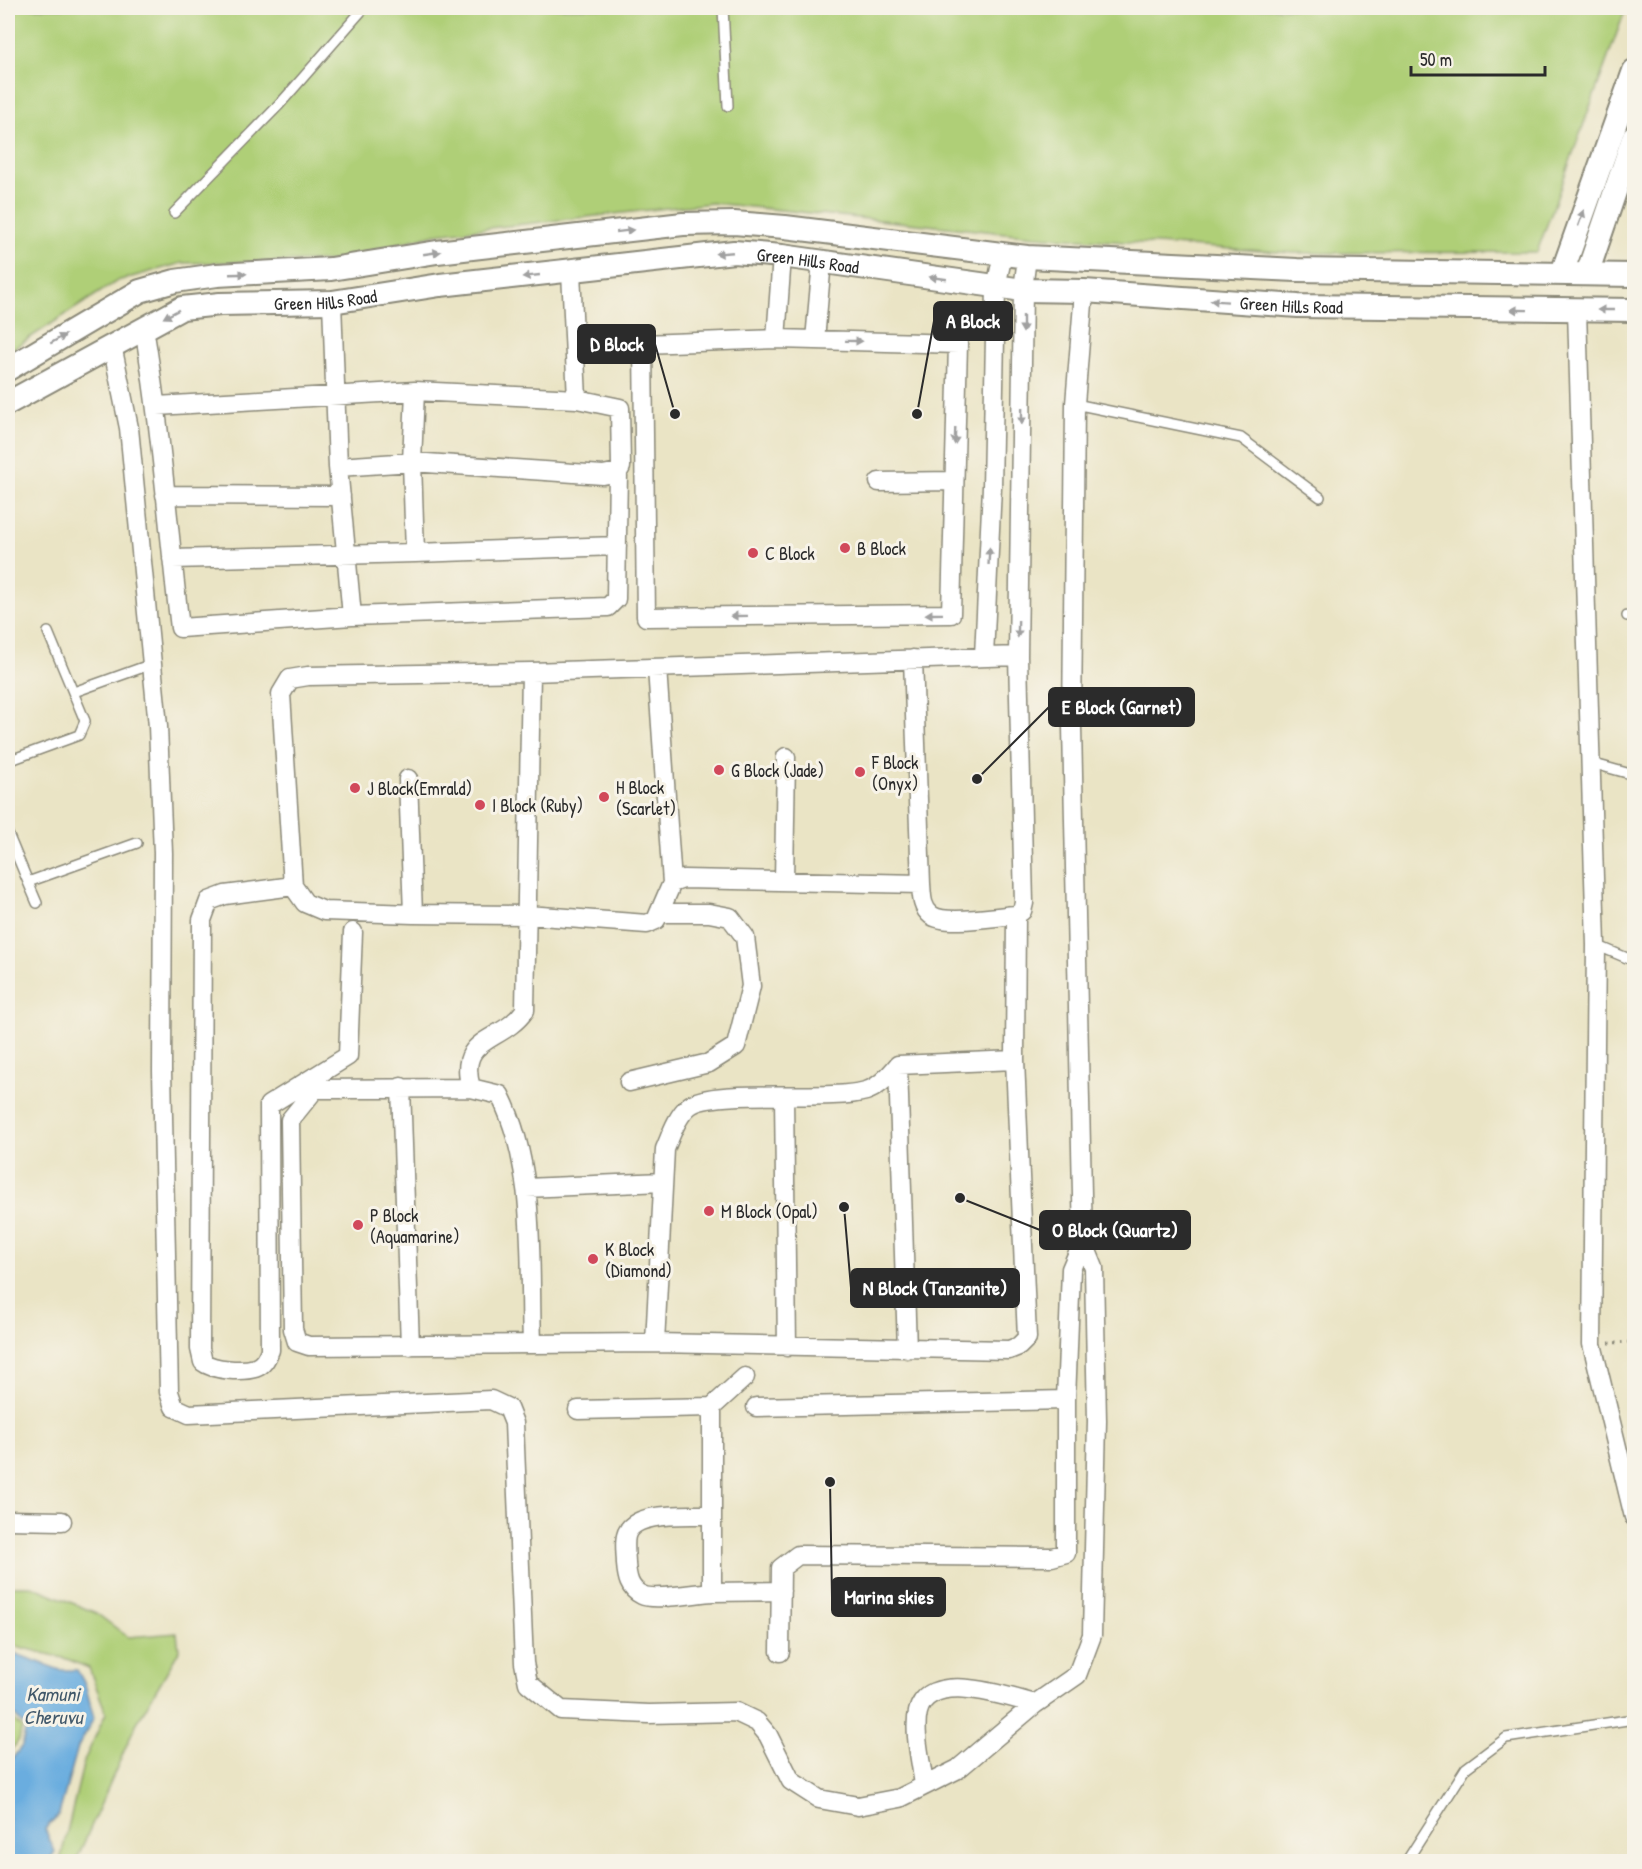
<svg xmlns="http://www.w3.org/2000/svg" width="1642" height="1869" font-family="'Patrick Hand',sans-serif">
  <rect width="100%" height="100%" fill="#f7f3e8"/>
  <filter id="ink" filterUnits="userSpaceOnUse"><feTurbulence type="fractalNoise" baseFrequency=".0167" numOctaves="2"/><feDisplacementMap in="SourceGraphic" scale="12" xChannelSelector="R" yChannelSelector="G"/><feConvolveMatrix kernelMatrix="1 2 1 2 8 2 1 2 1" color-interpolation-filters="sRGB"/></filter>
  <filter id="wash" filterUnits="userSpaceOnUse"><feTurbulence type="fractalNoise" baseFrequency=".008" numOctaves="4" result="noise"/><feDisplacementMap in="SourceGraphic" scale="24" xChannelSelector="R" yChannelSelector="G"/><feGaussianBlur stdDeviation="1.35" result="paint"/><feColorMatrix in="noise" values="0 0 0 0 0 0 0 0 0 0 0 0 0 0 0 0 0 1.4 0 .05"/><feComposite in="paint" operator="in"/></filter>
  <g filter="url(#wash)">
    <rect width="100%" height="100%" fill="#eae4c5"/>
    <path fill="#afcf77" stroke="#6d7d51" stroke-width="1.5" d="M8 8H1626L1537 252 1294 253 1035 236 712 203 436 234 331 261 182 263 117 281 8 352Z
      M8 1586H32L96 1613 128 1637 177 1633 179 1651 135 1726 76 1861H60L84 1761 106 1713 89 1668 67 1659 8 1644Z
      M8 1716 22 1727 19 1740 8 1754Z"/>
    <path fill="#6baddf" stroke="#4b6c85" stroke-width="1.5" d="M8 1651 60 1670H77L85 1684 94 1718 78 1747 59 1814 45 1829 55 1852 48 1861H8V1764L22 1746 26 1727 8 1709Z"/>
  </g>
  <g filter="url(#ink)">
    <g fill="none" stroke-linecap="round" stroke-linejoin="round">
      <defs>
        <path id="service" d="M723 8 728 106
          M174 213 279 105 364 8
          M1075 404 1241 438 1320 497
          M1627 616H1634
          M74 692 152 664
          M8 761 79 735 85 721 48 632
          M1591 763 1634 775
          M8 834 28 882 137 843
          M28 882 37 903
          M1596 945 1634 961
          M1406 1862 1466 1768 1506 1738 1634 1719"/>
        <path id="minor" d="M782 256 776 339 643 344 646 617 951 614 958 344 815 340 822 261
          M332 302 338 467 352 616
          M1577 310 1596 945 1592 1344 1634 1517
          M144 328C161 428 168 528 180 628L352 616 608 607 616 599 618 472
          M776 339 815 340
          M112 345 129 428 158 726 163 853 162 1071 169 1392 174 1407 189 1414 491 1400 508 1408 514 1423 524 1663 528 1683 561 1710 649 1714 736 1712 757 1722 768 1735 791 1781 819 1799 858 1806 900 1798 958 1769 1035 1704 1077 1675 1092 1635 1097 1421 1094 1268 1083 1241 1072 727 1075 404 1084 291
          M157 406 415 391 577 399 571 272
          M338 467 412 462 603 475 618 472 621 467 620 408 577 399
          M879 482 954 481
          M165 495 341 496
          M415 553 617 546
          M172 559 415 553 412 462 415 391
          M984 656 992 487 996 287 1003 254
          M1018 656 1023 290 1027 257
          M913 659 921 884
          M657 668 672 883
          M531 672 525 1010C502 1044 456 1035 471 1088L500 1095C537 1169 529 1262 532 1343
          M408 779 413 914 528 915 647 924 656 920 672 883 683 879 921 884C922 895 921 907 931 915 946 926 997 916 1016 915L1022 911 1024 903 1018 656 531 672 308 676 290 679 281 694 293 886 305 903 324 911 413 914
          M784 881 786 757
          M293 886 225 895 209 901 202 920 200 1349 203 1362C213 1370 242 1372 255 1368 264 1365 267 1357 270 1350L269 1105 348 1056 353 932
          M898 1065 907 1349
          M629 1082 709 1063 736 1046 751 986 745 937 730 917 709 913H659
          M401 1087 410 1346
          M471 1088 315 1089 290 1120 293 1329 297 1342 309 1346 655 1343 1009 1350 1019 1346 1027 1338 1015 1060 1016 915
          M784 1097 787 1347
          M526 1188 663 1182
          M655 1343 665 1149C671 1135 677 1116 689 1106 711 1087 829 1102 866 1091 879 1087 890 1075 898 1065L1015 1060
          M712 1407V1592L781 1591
          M756 1407 1066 1400 1071 1269 1083 1241
          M578 1410 712 1407 745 1377
          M711 1515C689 1516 632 1510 626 1536 624 1544 626 1556 626 1564 627 1577 629 1589 642 1595 653 1601 697 1593 712 1592
          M8 1520 62 1521
          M780 1652 781 1568 798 1555 1052 1557 1066 1553V1400
          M924 1786C922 1765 913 1732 918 1712 928 1669 1006 1696 1035 1704"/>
        <g id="tertiary">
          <path d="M1562 273 1634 71"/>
          <path d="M1587 274 1634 136"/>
          <path d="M8 369 140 291 175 281 217 275 331 269 437 252 683 224 734 223 785 227 1027 257 1297 270 1634 275"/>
          <path id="s1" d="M8 403 182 308 220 304 332 302 440 285 734 252 782 256 1023 290 1084 291 1298 306 1634 310"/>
        </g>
      </defs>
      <use href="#service" stroke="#8a8878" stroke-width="12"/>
      <use href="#minor" stroke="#8a8878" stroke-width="21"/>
      <use href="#tertiary" stroke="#8a8878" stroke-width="26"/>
      <path stroke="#8a8878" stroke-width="3" stroke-dasharray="1.5 4.5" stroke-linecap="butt" d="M1609 1343 1634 1342"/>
      <use href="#service" stroke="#fff" stroke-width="9"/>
      <use href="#minor" stroke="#fff" stroke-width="18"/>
      <use href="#tertiary" stroke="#fff" stroke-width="22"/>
    </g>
    <defs><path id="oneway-solid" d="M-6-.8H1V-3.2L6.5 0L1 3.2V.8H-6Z" transform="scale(1.5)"/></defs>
    <g fill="#a0a0a0">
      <use href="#oneway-solid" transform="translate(1581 218) rotate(-70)"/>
      <use href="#oneway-solid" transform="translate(625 231) rotate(-7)"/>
      <use href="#oneway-solid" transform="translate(432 253) rotate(-8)"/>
      <use href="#oneway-solid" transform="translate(724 253) rotate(175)"/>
      <use href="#oneway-solid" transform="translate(238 274) rotate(-2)"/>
      <use href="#oneway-solid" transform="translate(531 276) rotate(174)"/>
      <use href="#oneway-solid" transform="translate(938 278) rotate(-172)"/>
      <use href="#oneway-solid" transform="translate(1219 301) rotate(-176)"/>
      <use href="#oneway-solid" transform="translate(1519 310) rotate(-179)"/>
      <use href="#oneway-solid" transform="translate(1606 310) rotate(180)"/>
      <use href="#oneway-solid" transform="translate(171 314) rotate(152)"/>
      <use href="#oneway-solid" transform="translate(1023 324) rotate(90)"/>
      <use href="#oneway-solid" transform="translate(58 339) rotate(-30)"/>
      <use href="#oneway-solid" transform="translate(854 341) rotate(1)"/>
      <use href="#oneway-solid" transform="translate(1022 416) rotate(91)"/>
      <use href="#oneway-solid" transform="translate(955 436) rotate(92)"/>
      <use href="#oneway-solid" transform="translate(989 556) rotate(-87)"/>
      <use href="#oneway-solid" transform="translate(934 614) rotate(179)"/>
      <use href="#oneway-solid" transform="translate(739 616) rotate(179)"/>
      <use href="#oneway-solid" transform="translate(1018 629) rotate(91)"/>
    </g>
  </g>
  <g fill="#d1495b" stroke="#f7f3e8" stroke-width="2">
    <circle cx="845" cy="548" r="6"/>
    <circle cx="753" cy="553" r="6"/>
    <circle cx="719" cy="770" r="6"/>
    <circle cx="860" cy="772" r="6"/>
    <circle cx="355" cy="788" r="6"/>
    <circle cx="604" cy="797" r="6"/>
    <circle cx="480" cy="805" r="6"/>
    <circle cx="709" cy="1211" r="6"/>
    <circle cx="358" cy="1225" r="6"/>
    <circle cx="593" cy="1259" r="6"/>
  </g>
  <g text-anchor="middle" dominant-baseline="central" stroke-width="6" stroke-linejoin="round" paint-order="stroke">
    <g font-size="18" fill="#2b2b2b" stroke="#f7f3e8">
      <text stroke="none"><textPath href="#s1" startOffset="828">Green Hills Road</textPath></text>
      <text stroke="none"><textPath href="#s1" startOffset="342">Green Hills Road</textPath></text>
      <text stroke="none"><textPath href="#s1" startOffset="1314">Green Hills Road</textPath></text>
    </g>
    <g font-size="18" fill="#2b2b2b" stroke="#f7f3e8" text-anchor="start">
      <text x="857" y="548">B Block</text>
      <text x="765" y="553">C Block</text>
      <text x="872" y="762">F Block<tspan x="872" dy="21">(Onyx)</tspan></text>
      <text x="731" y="770">G Block (Jade)</text>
      <text x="616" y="787">H Block<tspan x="616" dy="21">(Scarlet)</tspan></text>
      <text x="367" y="788">J Block(Emrald)</text>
      <text x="492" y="805">I Block (Ruby)</text>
      <text x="721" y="1211">M Block (Opal)</text>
      <text x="370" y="1215">P Block<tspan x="370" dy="21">(Aquamarine)</tspan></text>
      <text x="605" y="1249">K Block<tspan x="605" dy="21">(Diamond)</tspan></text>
    </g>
    <g font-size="20" font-style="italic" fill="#41586a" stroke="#f7f3e8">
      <text x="53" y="1693">Kamuni<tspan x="53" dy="23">Cheruvu</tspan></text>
    </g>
  </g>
  <path fill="none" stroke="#2b2b2b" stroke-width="2" d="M917 414L934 321M675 414L655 344M977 779L1049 707M960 1198L1040 1230M844 1207L851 1288M830 1482L832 1597"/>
  <g fill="#2b2b2b" stroke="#f7f3e8" stroke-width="2">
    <circle cx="917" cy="414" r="6"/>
    <circle cx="675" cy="414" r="6"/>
    <circle cx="977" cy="779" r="6"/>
    <circle cx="960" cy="1198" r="6"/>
    <circle cx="844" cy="1207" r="6"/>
    <circle cx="830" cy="1482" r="6"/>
  </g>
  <g fill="#2b2b2b" stroke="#2b2b2b" stroke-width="2">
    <rect x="934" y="302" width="78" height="38" rx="6"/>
    <rect x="578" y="325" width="77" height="38" rx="6"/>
    <rect x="1049" y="688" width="145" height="38" rx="6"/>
    <rect x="1040" y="1211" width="150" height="38" rx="6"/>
    <rect x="851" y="1269" width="168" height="38" rx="6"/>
    <rect x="832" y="1578" width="113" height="38" rx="6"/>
  </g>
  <g font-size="20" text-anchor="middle" font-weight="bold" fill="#fff">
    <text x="973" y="328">A Block</text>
    <text x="617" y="351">D Block</text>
    <text x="1122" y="714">E Block (Garnet)</text>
    <text x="1115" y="1237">O Block (Quartz)</text>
    <text x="935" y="1295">N Block (Tanzanite)</text>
    <text x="889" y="1604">Marina skies</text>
  </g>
  <rect width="1642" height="1869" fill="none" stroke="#f7f3e8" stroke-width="30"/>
  <path d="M1411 66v9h134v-9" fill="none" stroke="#2b2b2b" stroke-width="3"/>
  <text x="1420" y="66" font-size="18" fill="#2b2b2b" stroke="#f7f3e8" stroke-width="4.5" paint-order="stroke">50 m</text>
</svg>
